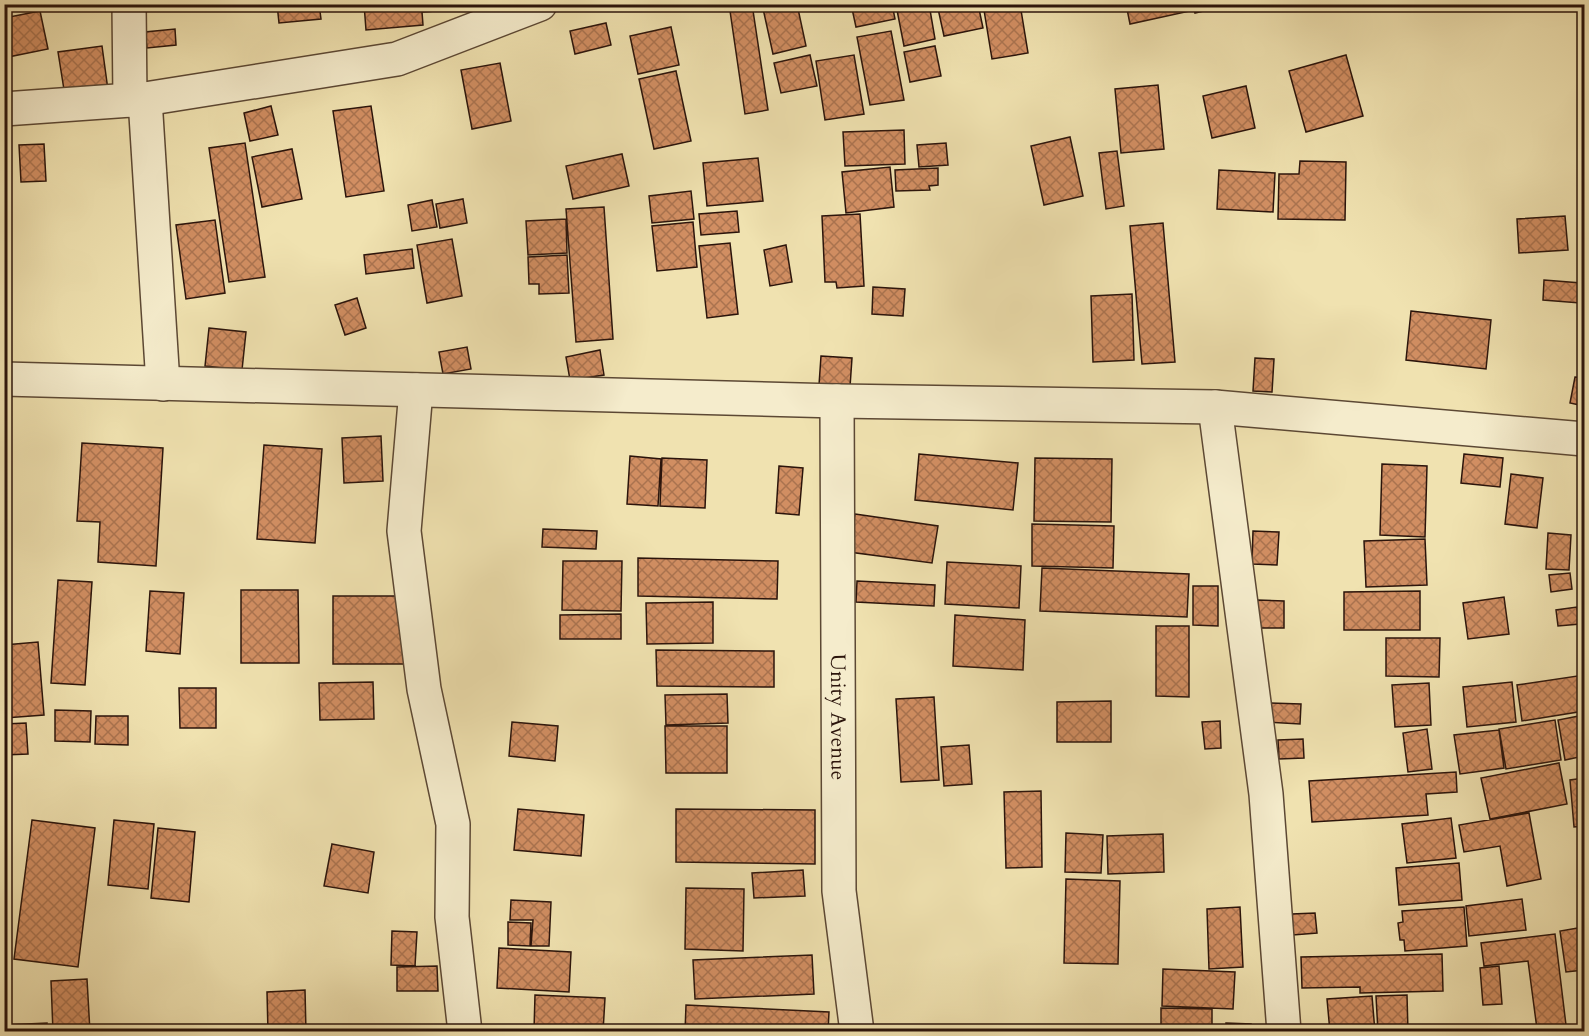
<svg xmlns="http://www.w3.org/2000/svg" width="1589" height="1036" font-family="Cardo,serif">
  <defs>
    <pattern id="building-cross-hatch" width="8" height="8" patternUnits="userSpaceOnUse" patternTransform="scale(1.5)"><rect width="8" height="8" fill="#d18e62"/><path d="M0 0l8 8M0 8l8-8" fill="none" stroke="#aa734f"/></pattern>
  </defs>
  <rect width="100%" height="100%" fill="#f0e2b0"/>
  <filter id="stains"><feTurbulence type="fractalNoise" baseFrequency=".00333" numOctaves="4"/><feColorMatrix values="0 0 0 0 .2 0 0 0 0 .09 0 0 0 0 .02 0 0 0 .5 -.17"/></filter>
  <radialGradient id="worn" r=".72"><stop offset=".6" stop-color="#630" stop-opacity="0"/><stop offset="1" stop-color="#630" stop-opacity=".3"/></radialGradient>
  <path fill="url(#building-cross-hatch)" stroke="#2b140b" stroke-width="1.5" d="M277 4H319L321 19 279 23Z
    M324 4H359V9L324 11Z
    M364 4H448L449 10 422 12 423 25 366 30Z
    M729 4H752L768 110 745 114Z
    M762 4H797L806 46 773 54Z
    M851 4H892L895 19 856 27Z
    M929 4 935 39 904 46 897 10Z
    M937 4H978L983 28 944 36Z
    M983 4H1020L1028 53 992 59Z
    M1126 4H1189L1190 11 1130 24Z
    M1193 4H1232L1195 13Z
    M40 11 48 49 8 57 4 40V18Z
    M606 23 611 45 575 54 570 31Z
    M671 27 679 65 638 74 630 36Z
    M175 29 176 45 147 48 145 32Z
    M891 31 904 100 870 105 857 37Z
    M102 46 108 90 65 96 58 52Z
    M935 46 941 76 910 82 904 52Z
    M810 55 817 86 781 93 774 63Z
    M854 55 864 114 825 120 816 61Z
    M1346 55 1363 116 1306 132 1289 71Z
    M500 63 511 121 472 129 461 70Z
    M676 71 691 141 654 149 639 79Z
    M1158 85 1164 149 1121 153 1115 89Z
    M1246 86 1255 128 1212 138 1203 96Z
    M271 106 278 135 250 141 244 113Z
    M371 106 384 191 346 197 333 111Z
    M904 130 905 164 845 166 843 132Z
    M1070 137 1083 196 1044 205 1031 146Z
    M245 143 265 277 229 282 209 148Z
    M946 143 948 165 919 167 917 145Z
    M44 144 46 181 21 182 19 145Z
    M292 149 302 199 262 207 252 157Z
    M1117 151 1124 206 1106 209 1099 153Z
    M622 154 629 186 573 199 566 166Z
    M758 158 763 201 707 206 703 163Z
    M1300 161 1346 162 1345 220 1278 219 1279 174H1299Z
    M890 167 894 207 846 213 842 172Z
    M938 168V185L929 186 930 190 896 191 895 170Z
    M1219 170 1275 173 1273 212 1217 209Z
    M691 191 694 219 652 223 649 196Z
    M463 199 467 223 440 228 436 204Z
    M432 200 437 227 412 231 408 205Z
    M604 207 613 339 576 342 566 209Z
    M737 211 739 232 701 235 699 214Z
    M860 214 864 286 837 288 836 282H825L822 216Z
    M1565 216 1568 250 1519 253 1517 219Z
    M566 219 567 253 528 255 526 221Z
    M215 220 225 293 186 299 176 225Z
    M693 222 697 267 657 271 652 226Z
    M1163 223 1175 362 1142 364 1130 226Z
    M452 239 462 296 427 303 417 245Z
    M730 243 738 314 707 318 699 246Z
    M786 245 792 282 770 286 764 250Z
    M412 249 414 268 366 274 364 255Z
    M567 255 569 293 539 294V284H529L528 257Z
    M1544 280 1581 283 1580 303 1543 300Z
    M873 287 905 289 903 316 872 314Z
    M1132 294 1134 360 1093 362 1091 296Z
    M357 298 366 328 345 335 335 305Z
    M1411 311 1491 320 1486 369 1406 360Z
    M209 328 246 332 242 370 205 366Z
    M467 347 471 369 443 374 439 352Z
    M600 350 604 375 570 380 566 357Z
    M821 356 852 358 850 387 819 385Z
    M1255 358 1274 359 1272 392 1253 391Z
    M1575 377 1584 378V406L1570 403Z
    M381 436 383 481 344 483 342 438Z
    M82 443 163 448 156 566 98 562 100 522 77 521Z
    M264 445 322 449 315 543 257 539Z
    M919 454 1018 463 1013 510 915 500Z
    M1464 454 1503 458 1500 487 1461 483Z
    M630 456 661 459 658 506 627 504Z
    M662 458 707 460 705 508 660 506Z
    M1035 458 1112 459 1111 522 1034 521Z
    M1382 464 1427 466 1425 537 1380 535Z
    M779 466 803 468 799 515 776 513Z
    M1511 474 1543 478 1537 528 1505 524Z
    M855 514 938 526 932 563 849 552Z
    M1032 524 1114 526 1113 568 1032 566Z
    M543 529 597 531 596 549 542 547Z
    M1253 531 1279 532 1277 565 1252 564Z
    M1548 533 1571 535 1569 570 1546 569Z
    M1425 539 1427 585 1366 587 1364 541Z
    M638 558 778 561 777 599 638 596Z
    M563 561H622L621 611 562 610Z
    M947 562 1021 566 1019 608 945 604Z
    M1042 568 1189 574 1187 617 1040 611Z
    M1570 573 1572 589 1551 592 1549 575Z
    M58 580 92 582 85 685 51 683Z
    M857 581 935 585 934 606 856 602Z
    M1193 586H1218V626L1193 625Z
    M241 590H298L299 663H241Z
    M150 591 184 593 180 654 146 651Z
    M1420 591V630H1344V592Z
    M333 596H404V664H333Z
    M1504 597 1509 634 1468 639 1463 603Z
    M1257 600 1284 601V628H1256Z
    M713 602V643L647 644 646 603Z
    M1577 607 1580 624 1558 626 1556 610Z
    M621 614V639H560V615Z
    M955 615 1025 620 1023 670 953 666Z
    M1156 626H1189V697L1156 696Z
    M1386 638H1440L1439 677 1386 676Z
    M38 642 44 715 5 718 4 645Z
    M656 650 774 651V687L657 686Z
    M1584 675V711L1522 721 1517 685Z
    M373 682 374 719 320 720 319 683Z
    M1512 682 1516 722 1467 727 1463 687Z
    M1429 683 1431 725 1395 727 1392 685Z
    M179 688H216V728H180Z
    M727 694 728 723 666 725 665 695Z
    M934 697 939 780 901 782 896 699Z
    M1111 701V742H1057V702Z
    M1268 703 1301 704 1300 724 1267 722Z
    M55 710 91 711 90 742 55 741Z
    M1584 715V756L1565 760 1558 720Z
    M96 716H128V745L95 744Z
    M1555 720 1561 760 1506 769 1499 729Z
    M1220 721 1221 748 1205 749 1202 722Z
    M512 722 558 726 555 761 509 756Z
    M26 723 28 754 4 755V724Z
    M665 726H727V773H666Z
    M1427 729 1432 769 1408 772 1403 733Z
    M1499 730 1504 768 1460 774 1454 735Z
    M1303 739 1304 758 1279 759 1278 740Z
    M969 745 972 784 944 786 941 747Z
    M1559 763 1567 804 1490 819 1481 778Z
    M1456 772 1457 792 1426 794 1428 815 1312 822 1309 781Z
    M1584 778V826L1574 827 1570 780Z
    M1041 791 1042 867 1006 868 1004 792Z
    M518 809 584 815 581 856 514 850Z
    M676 809 815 810V864L676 862Z
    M1529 813 1541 879 1507 886 1500 846 1464 852 1459 825Z
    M1451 818 1456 858 1407 863 1402 824Z
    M32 820 95 828 78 967 14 959Z
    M114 820 154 824 148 889 108 885Z
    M158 828 195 832 189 902 151 898Z
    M1066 833 1103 835 1101 873 1065 872Z
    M1163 834 1164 872 1108 874 1107 836Z
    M332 844 374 852 368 893 324 886Z
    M1459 863 1462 900 1399 905 1396 868Z
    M803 870 805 896 754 898 752 873Z
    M1066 879 1120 881 1118 964 1064 963Z
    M686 888 744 889 743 951 685 949Z
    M1522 899 1526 930 1469 936 1466 906Z
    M511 900 551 902 549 946H531L533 920H510Z
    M1240 907 1243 967 1209 969 1207 909Z
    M1464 907 1467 946 1405 951 1404 940H1400L1398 923 1403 922 1402 911Z
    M1315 913 1317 933 1293 935 1292 914Z
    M508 922 531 923 530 946 508 945Z
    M1584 927V970L1566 972 1560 931Z
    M392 931 417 932 415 966 391 965Z
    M1555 934 1566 1025 1537 1029 1528 961 1484 966 1481 943Z
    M499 948 571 952 569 992 497 988Z
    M1442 954 1443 991 1360 993V987L1302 988 1301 957Z
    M812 955 814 994 695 999 693 960Z
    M437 966 438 991H397V967Z
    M1499 966 1502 1004 1483 1005 1480 968Z
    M1163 969 1235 972 1233 1009 1162 1006Z
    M87 979 90 1032H53L51 981Z
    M305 990 306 1032H268L267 992Z
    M535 995 605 998 603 1032 534 1030Z
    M1407 995 1408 1032H1378L1376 996Z
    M1372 996 1375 1032H1330L1327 999Z
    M686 1005 829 1012 828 1032H685Z
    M1161 1008 1212 1009V1032H1161Z
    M47 1023V1032H6V1025Z
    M1226 1023 1251 1024V1032H1226Z"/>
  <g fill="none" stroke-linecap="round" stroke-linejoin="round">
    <defs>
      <g id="minor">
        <path d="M129 4 130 100"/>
        <path d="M145 99 163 384"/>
        <path d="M4 109 145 99 397 59 540 4"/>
        <path d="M4 379 837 401 1215 407 1584 439"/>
        <path d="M416 390 404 531 424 689 453 824 452 917 465 1032"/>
        <path id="s1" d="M837 401 839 891 857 1032"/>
        <path d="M1215 407 1266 794 1284 1032"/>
      </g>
    </defs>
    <use href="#minor" stroke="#5c4834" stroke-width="36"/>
    <use href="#minor" stroke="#f5eccc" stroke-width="33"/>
  </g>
  <g text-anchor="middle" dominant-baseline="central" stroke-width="4.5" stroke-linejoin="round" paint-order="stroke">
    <g font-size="21" fill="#2b140b" stroke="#f5eccc">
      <text stroke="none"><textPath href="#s1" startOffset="316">Unity Avenue</textPath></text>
    </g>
  </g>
  <rect width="1589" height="1036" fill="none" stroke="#f0e2b0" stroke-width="24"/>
  <rect x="6" y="6" width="1577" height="1024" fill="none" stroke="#2b140b" stroke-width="3"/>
  <rect x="12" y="12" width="1565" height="1012" fill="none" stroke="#2b140b" stroke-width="1.5"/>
  <rect width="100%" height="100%" filter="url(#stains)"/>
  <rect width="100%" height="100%" fill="url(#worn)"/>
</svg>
